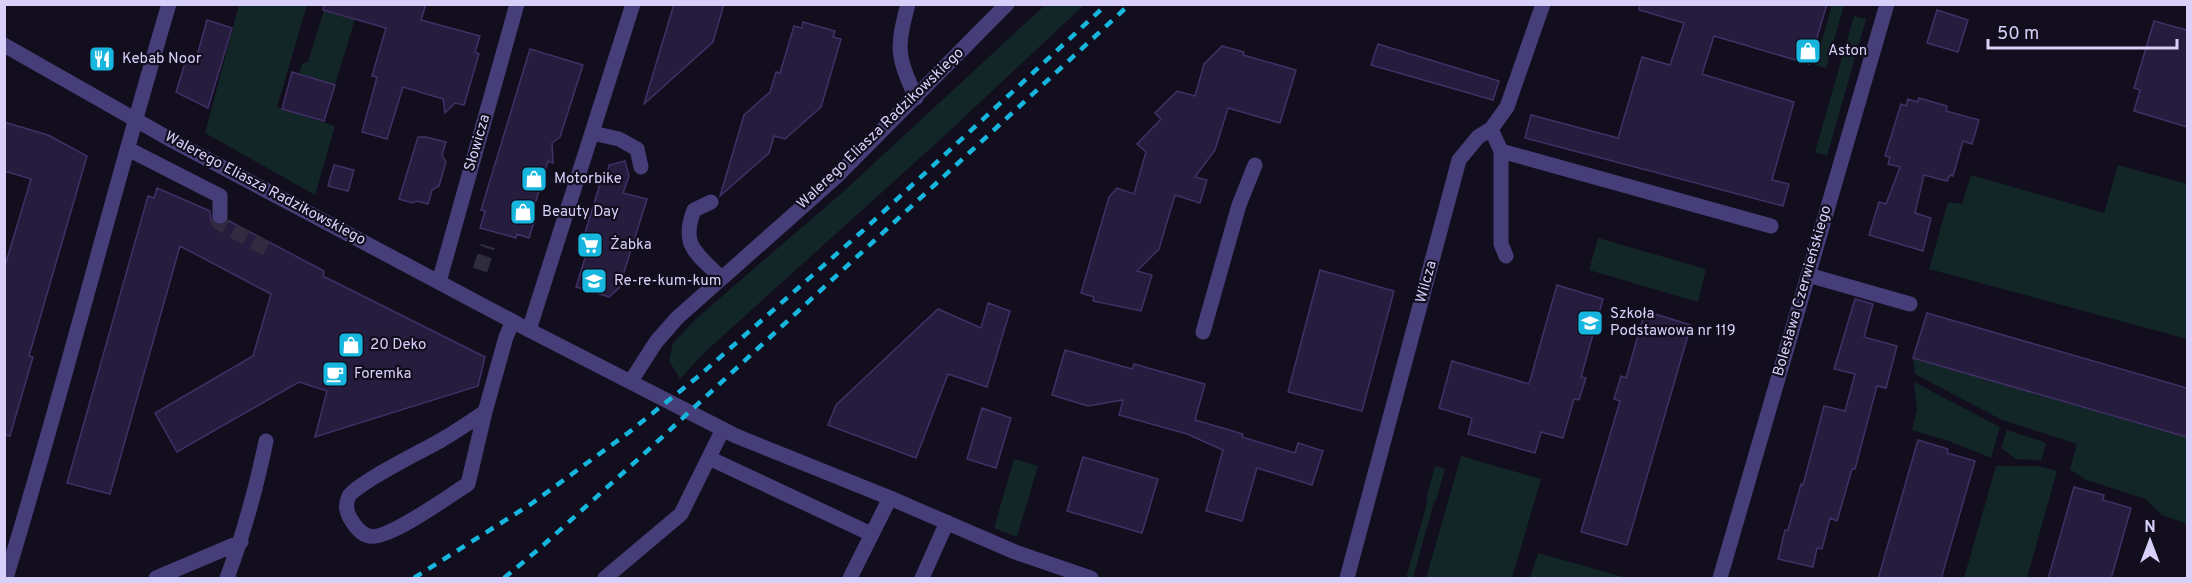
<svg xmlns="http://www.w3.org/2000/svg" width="2192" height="583" font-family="Overpass,sans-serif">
  <rect width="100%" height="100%" fill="#120e1e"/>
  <path fill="#122527" d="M239 5H307L277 107 335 126 315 195 205 133Z
    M1045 5H1084L942 138 705 352 680 379 669 361 673 343 698 317 844 191Z
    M1832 5H1844L1826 68 1815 65Z
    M324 10 355 19 335 85 299 75 302 64 308 62Z
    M1854 16 1866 19 1827 156 1815 152Z
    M2118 165 2187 184V339L1929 269 1948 202 1962 204 1971 175 2104 213Z
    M1598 238 1706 269 1698 302 1589 270Z
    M1913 358 2187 437V524L2162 515 2145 499 2084 479 2070 469 2077 444 2002 420 1915 374Z
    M1914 382 2000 427 1991 458 1949 441 1912 430 1917 410Z
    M2007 430 2044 442 2046 444 2041 460 2016 459 2001 448Z
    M1461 456 1541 479 1512 578H1426Z
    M1014 459 1038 466 1017 537 994 528Z
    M1435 466 1445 469 1436 501 1434 502 1413 578H1406L1428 500 1426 499Z
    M1996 466H2039L2057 471 2027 578H1964Z
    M1538 553 1627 578H1530Z"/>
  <path fill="#261c3d" stroke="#413066" stroke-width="1.5" d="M324 4H426L421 20 480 36 475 52 479 54 464 105 455 103 445 113 443 99 403 87 387 139 362 132 377 77 372 76 386 28 323 10Z
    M674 4H724L713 42 644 104Z
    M1640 4H1827L1809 64 1714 36 1702 74 1794 102 1772 180 1789 184 1783 206 1525 138 1531 115 1618 138 1642 57 1670 65 1684 23 1639 10Z
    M1937 10 1968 20 1958 52 1927 43Z
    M207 20 232 28 208 108 176 92 186 60 195 63Z
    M2154 21 2187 30V127L2134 111 2140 90 2134 88Z
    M803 22 835 31 833 37 841 39 821 107 785 139 774 136 769 153 720 196 744 115 770 92 776 72 780 73 794 26 802 28Z
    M1378 44 1499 81 1493 100 1371 65Z
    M1222 46 1244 52 1243 55 1296 70 1280 123 1228 108 1215 150 1195 177 1207 180 1200 203 1175 195 1159 249 1137 271 1152 275 1141 311 1093 301 1094 297 1081 293 1109 197 1117 188 1134 194 1146 152 1137 144 1161 119 1155 113 1177 91 1195 96 1204 64Z
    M530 49 583 65 560 137 552 143 553 163 548 161 531 217 535 219 529 238 517 234 516 238 480 228 485 211 481 210Z
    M292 72 335 85 324 121 282 109Z
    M1919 98 1947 106 1946 111 1979 120 1972 144 1963 141 1953 176 1950 175 1947 181 1924 175 1915 213 1931 218 1923 251 1869 235 1879 202 1886 204 1900 167 1888 164 1890 157 1885 156 1901 104 1906 106 1908 99 1917 102Z
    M4 122 48 135 87 156 29 356 33 357 10 436 4 435V269L31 179 4 171Z
    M418 137H426L446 142 442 155 446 162 439 186 432 190 428 204 417 201 412 203 399 199Z
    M625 161 629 176 623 193 647 199 619 288 609 297 576 287 586 255 579 253 603 174 607 175 609 165Z
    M334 165 354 170 348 191 328 186Z
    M157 188 210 211 211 220 216 225H224L229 221 324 271 323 276 485 357 478 386 315 437 327 391 299 382 177 452 155 413 253 356 271 294 180 246 110 494 67 483 148 196 154 198Z
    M1320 270 1394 291 1362 411 1288 392Z
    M1557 285 1603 299 1581 377 1586 378 1579 400 1574 399 1563 438 1541 432 1535 453 1468 434 1472 418 1439 408 1452 361 1529 384Z
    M1855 299 1873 304 1864 337 1897 346 1886 388 1877 386 1855 469H1852L1837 521 1830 518 1822 549 1817 548 1813 567 1778 559 1785 530H1788L1801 484 1803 485 1824 406 1845 411 1855 374 1834 369Z
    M988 303 1010 311 987 387 948 374 916 458 828 425 836 405 938 309 981 328Z
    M1645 311 1691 325 1627 545 1581 532 1620 401 1614 399 1621 376 1626 378Z
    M1927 313 2187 388V437L1913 358Z
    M1065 350 1132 369 1134 364 1205 384 1195 420 1243 434 1242 437 1295 453 1298 443 1323 451 1312 485 1257 468 1242 521 1206 511 1223 450 1187 434 1119 415 1123 400 1088 406 1052 395Z
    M982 408 1011 418 996 468 967 459Z
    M1918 440 1948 449 1947 453 1975 461 1941 579H1878Z
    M1083 457 1158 479 1142 533 1067 511Z
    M2074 487 2104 495 2103 500 2131 508 2111 579H2048Z"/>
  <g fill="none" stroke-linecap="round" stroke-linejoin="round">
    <path stroke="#302b3f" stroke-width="15" stroke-dasharray="15 8" stroke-linecap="butt" d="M220 216 219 223 267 249
      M480 270 488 246"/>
    <path stroke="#463e78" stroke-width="15" d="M908 4C896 50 897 55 916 98
      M4 45 173 141 529 330 736 436 890 498 1015 552 1091 578
      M1491 129 1501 151V244L1506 256
      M592 133 619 139 637 149 641 167
      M128 149 220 196V216
      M1501 151 1771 226
      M711 202 694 210C680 246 697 253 720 277
      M1808 275 1910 304
      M439 282 517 4
      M529 330 633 4
      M1203 332 1239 205 1255 165
      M631 381 656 342 677 318 836 177 1007 4
      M485 412 468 484C450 495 388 541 369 536 360 534 354 525 350 518 346 511 345 504 349 496 360 481 423 451 443 439 457 431 471 421 485 412L506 337 513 321
      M709 458 871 534
      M6 578C64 388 112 195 169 4
      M156 578 241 542
      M227 578C244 533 256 489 266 441
      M605 578 681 514 723 429
      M850 578 890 498
      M922 578 947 522
      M1347 578 1459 160 1478 137 1491 129 1507 107 1543 4
      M1720 578 1887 4"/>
    <path stroke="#17b6df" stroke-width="4.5" stroke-dasharray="9 8" stroke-linecap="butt" d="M414 578 531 504 628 433 700 375 867 227 1107 4
      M504 578 539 549 646 452 1130 4"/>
  </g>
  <defs>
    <symbol id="shop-square" viewBox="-11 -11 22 22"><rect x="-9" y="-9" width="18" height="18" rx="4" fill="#17b6df" stroke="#120e1e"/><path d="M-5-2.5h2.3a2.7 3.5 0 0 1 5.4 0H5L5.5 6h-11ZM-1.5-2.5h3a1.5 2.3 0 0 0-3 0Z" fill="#fff"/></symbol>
    <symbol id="restaurant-square" viewBox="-11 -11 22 22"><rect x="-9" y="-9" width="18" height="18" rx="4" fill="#17b6df" stroke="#120e1e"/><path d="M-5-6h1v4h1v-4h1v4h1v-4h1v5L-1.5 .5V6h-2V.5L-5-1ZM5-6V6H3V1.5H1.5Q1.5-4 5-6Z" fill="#fff"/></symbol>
    <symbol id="supermarket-square" viewBox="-11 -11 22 22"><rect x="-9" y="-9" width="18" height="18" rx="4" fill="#17b6df" stroke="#120e1e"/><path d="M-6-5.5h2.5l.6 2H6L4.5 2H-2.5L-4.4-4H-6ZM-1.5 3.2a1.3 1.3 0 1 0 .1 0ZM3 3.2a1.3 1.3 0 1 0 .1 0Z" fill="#fff"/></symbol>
    <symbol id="school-square" viewBox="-11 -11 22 22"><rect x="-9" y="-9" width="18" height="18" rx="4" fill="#17b6df" stroke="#120e1e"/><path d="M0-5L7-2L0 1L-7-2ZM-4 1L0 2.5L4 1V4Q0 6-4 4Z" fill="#fff"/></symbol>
    <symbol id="cafe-square" viewBox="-11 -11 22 22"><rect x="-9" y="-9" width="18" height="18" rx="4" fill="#17b6df" stroke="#120e1e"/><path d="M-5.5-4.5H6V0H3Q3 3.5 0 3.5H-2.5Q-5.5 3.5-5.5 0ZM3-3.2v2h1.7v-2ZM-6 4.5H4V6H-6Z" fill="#fff"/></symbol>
  </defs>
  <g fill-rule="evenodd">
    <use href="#shop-square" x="1793" y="36" width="30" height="30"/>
    <use href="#restaurant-square" x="87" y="44" width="30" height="30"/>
    <use href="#shop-square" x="519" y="164" width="30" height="30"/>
    <use href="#shop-square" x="508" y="197" width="30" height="30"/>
    <use href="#supermarket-square" x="575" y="230" width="30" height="30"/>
    <use href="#school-square" x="579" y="266" width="30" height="30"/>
    <use href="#school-square" x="1575" y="308" width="30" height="30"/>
    <use href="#shop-square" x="336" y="330" width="30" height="30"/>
    <use href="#cafe-square" x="320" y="359" width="30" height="30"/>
  </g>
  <g text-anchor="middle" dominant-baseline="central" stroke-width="4.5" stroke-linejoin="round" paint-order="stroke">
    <g font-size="15" fill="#d9d0fa" stroke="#120e1e" text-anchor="start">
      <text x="1828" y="51">Aston</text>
      <text x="122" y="59">Kebab Noor</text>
      <text x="554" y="179">Motorbike</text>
      <text x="542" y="212">Beauty Day</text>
      <text x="610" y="245">Żabka</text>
      <text x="614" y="281">Re-re-kum-kum</text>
      <text x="1610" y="314">Szkoła<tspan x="1610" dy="17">Podstawowa nr 119</tspan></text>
      <text x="370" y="345">20 Deko</text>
      <text x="354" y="374">Foremka</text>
    </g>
    <g font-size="15" fill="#d9d0fa" stroke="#120e1e">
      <text transform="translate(881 129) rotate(-44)">Walerego Eliasza Radzikowskiego</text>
      <text transform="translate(478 143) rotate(-74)">Słowicza</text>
      <text transform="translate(265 189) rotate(28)">Walerego Eliasza Radzikowskiego</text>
      <text transform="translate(1427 282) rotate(-75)">Wilcza</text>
      <text transform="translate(1803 291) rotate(-74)">Bolesława Czerwieńskiego</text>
    </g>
  </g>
  <rect width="2192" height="583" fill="none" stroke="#d9d0fa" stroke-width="12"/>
  <g transform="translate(2150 541)" stroke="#120e1e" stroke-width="4.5" paint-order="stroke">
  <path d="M0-4.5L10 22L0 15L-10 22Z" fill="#d9d0fa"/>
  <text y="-9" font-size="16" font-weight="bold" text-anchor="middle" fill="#d9d0fa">N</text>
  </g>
  <path d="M1988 39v9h189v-9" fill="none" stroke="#d9d0fa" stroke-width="3"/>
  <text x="1997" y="39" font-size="18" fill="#d9d0fa" stroke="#120e1e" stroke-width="4.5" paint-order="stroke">50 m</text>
</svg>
